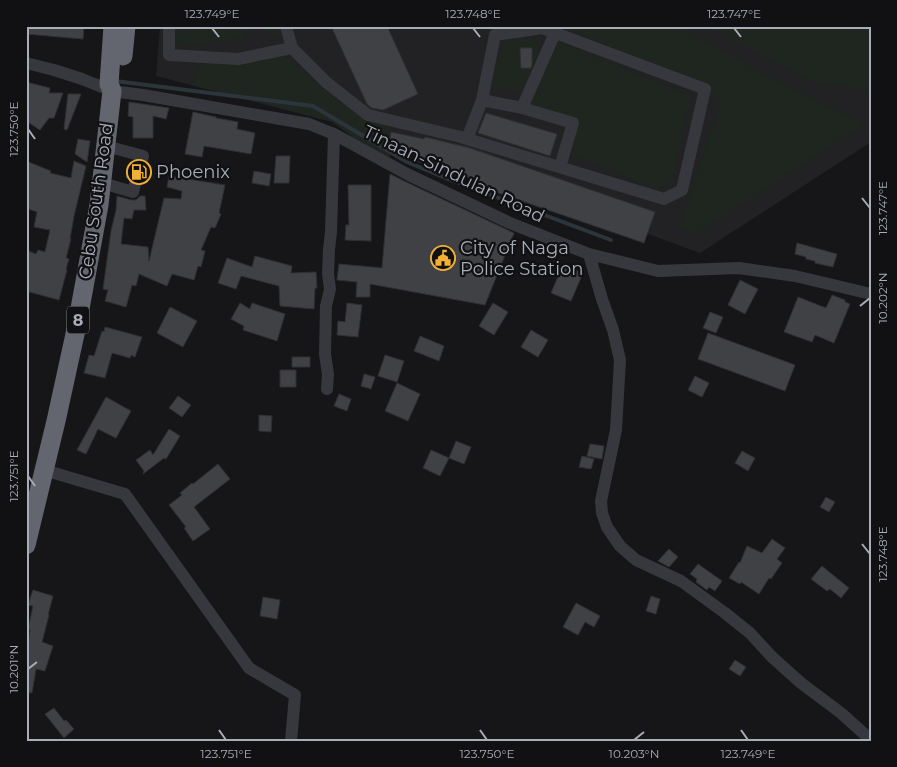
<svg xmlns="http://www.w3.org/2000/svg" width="897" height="767" font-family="Montserrat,sans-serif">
  <rect width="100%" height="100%" fill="#161618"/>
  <path fill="#222225" d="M160 26H871V142L700 253 371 132 156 76Z"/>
  <path fill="#1e261f" d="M173 26H244L247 37 172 48Z
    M263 26H286L276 37 265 33Z
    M558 26H680L762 73 865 124 696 234 679 228 720 103 704 83Z
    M707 26H871V91L858 88 817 84Z
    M505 39H543L524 88 519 92 491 86Z
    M559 41 690 96 672 184 656 189 572 155 578 120 529 103Z
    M285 56 346 107 388 124 390 158 358 141 332 122 191 85 200 63 228 65Z"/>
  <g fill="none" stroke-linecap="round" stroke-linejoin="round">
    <path stroke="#2c353c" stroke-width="4" d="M115 81 313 106 407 162 448 179 611 240"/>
  </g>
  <path fill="#404145" stroke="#303034" d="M26 26H84L83 39 26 34Z
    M331 26H387L418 94 383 110 372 108 367 104Z
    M520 48H532V65L531 68H521Z
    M26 82 50 88 49 93H63L54 118H49L40 130 26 121Z
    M68 94H81L67 130 64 129Z
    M129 102 169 108 166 119 153 116V138H133V117L128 116Z
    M193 112 216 117V118L238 122 237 129 255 133 251 154 204 146 202 157 185 154Z
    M486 113 557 134 550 156 478 133Z
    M391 132 424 139 425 137 470 148 655 212 644 243 481 187 483 182 417 161 419 155 388 148Z
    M78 139 90 141 87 162 75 154Z
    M276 156H290L289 183H274Z
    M26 161 51 171 50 173 71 178 74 161 86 166 74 216 70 239H71L66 258 69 259 66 269 67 270 59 300 26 291V250L36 254 38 250 45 252 50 230 34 227 37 212 26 208Z
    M130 162H133L135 169 140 172 146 170 149 166 151 167 147 183 144 182V178L142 175 137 172H133L130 175 128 178H126Z
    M254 171 271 174 269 186 252 183Z
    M390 174 406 182 514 233 485 305 370 284V297H356L357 282 337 280 339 264 382 268Z
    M169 176 225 185 219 213 221 214 215 228 211 227 201 250 205 251 201 267 198 266 194 280 172 274 167 286 139 274 136 286 132 285 126 307 105 301 108 290 103 289 111 231 116 210 117 196 131 200H136L140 196H145L146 210H134L132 219 124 218 121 244 148 247 149 261 164 198 181 199 182 191 167 187Z
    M348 185H371V241L345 240 346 225H349Z
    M797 243 837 254 833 267 815 263V261L806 259V257L795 254Z
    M255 256 292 266 291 273 316 272 317 288H315L314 309 280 306 279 286 241 276 236 289 218 283 227 258 252 267Z
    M563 265 583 273 571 301 551 293Z
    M740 280 758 289 745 314 728 305Z
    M832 295 845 300V302L850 304 834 343 815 335 812 342 784 332 798 297 826 308Z
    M240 303 250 309 252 303 285 314 277 341 243 330 244 326 231 319Z
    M347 303 362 305 358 337 337 335 338 321 345 322Z
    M493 303 508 312 494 335 479 326Z
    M170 307 197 321 183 347 157 333Z
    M710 312 723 317 716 333 703 328Z
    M105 327 142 337 135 357 131 355 130 358 112 353 105 378 84 373 89 355 94 356 102 331 104 332Z
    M531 330 548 340 538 357 521 347Z
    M708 333 795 365 785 391 698 359Z
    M420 336 444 346 439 361 414 351Z
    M385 355 404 361 397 382 378 376Z
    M292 357H310V367H292Z
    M280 370H296V387H280Z
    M364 374 375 377 371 389 361 386Z
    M695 376 709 383 702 397 688 390Z
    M397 383 420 394 408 421 385 411Z
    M339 394 351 399 347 411 334 406Z
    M178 396 191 405 182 417 169 408Z
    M106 397 131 411 116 438 98 429 86 454 77 450Z
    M259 415 272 416 271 432 259 431Z
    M169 429 180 436 166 459 164 458 143 474 144 471 136 460 150 450 153 455Z
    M456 441 471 447 464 464 449 458Z
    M590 444 604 446 602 459 587 456Z
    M431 450 449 458 440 476 423 468Z
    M742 451 755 458 748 471 735 463Z
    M582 456 594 459 591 469 579 467Z
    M218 464 230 479 194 507 210 529 193 541 184 528 186 527 169 505 182 495 180 493 192 483 193 484Z
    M826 497 835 502 829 512 820 507Z
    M772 539 785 548 777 559 782 563 771 579 769 578 759 594 741 582 740 584 729 578 739 562 740 563 747 546 762 553Z
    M669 549 678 557 669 567 658 561Z
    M698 564 722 581 715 591 709 587 707 590 696 582 697 579 690 574Z
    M822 566 849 588 841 598 830 589 827 591 811 579Z
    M33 590 53 596 48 615H49L42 642 53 646 45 671 36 669 32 693 26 692V657L30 630 28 629 33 606 28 605Z
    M651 596 660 599 656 614 646 611Z
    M263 597 280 600 277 619 260 616Z
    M576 603 600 616 594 627 585 622 578 635 563 627Z
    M735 660 746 667 740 676 729 669Z
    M54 708 64 721 66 720 74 729 64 738 45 714Z"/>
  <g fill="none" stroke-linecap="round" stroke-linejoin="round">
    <path stroke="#37383d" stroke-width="12" d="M169 26V55L238 59 292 48
      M286 26 292 48 326 82 368 115 461 137 467 139 664 199 682 190 705 89 542 28 495 35 482 100 467 139
      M26 63 54 70 82 79 112 91 143 95 309 124 334 134 409 175 510 223 589 254 658 271 739 268 795 276 871 294
      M482 100 522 108 573 123 560 167
      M522 108 555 33
      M106 146 143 156 141 164
      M102 183 133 192 136 180
      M589 254 602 299 613 330 620 360 616 430 601 501 602 513 607 527 620 546 636 560 681 581 725 613 750 633 772 657 801 683 841 713 871 740
      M327 389 328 374 325 354 326 306 330 289 328 274 329 249 331 232 334 134
      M44 470 125 494 249 668 295 695 291 741"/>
    <path stroke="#63666e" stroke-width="19" d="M123 56 126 26
      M26 545 56 421 77 325 99 205 112 91 109 84 113 26"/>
  </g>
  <path fill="none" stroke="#a8adb8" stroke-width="2" d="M212 28 219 37M473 28 480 37M734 28 741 37M28 129 35 139M862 198 870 208M860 306 870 298M28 476 35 486M862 544 870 554M28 669 37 662M219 730 226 740M480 730 487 740M741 730 748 740M634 740 644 732"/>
  <defs>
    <symbol id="fuel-ring" viewBox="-11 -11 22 22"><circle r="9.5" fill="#111113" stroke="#f2b134" stroke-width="1.5"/><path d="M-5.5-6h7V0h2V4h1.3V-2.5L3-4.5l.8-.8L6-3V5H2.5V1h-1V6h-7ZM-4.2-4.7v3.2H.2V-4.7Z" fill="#f2b134"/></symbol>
    <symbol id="civic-ring" viewBox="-11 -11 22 22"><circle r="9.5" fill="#111113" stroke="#f2b134" stroke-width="1.5"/><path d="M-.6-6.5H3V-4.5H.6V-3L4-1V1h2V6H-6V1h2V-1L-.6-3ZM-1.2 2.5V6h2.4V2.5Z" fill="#f2b134"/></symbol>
  </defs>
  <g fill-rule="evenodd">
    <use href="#fuel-ring" x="125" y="158" width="28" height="28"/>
    <use href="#civic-ring" x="429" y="244" width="28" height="28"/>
  </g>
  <g text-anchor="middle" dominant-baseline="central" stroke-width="4.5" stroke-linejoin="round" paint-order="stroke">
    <rect fill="#111113" stroke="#7b7e86" stroke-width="1" x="67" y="306.5" width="22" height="27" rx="4"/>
    <g font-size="16" font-weight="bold" fill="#a8adb8">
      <text x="78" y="320">8</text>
    </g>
    <g font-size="18" fill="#a8adb8" stroke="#111113" text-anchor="start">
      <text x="156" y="172">Phoenix</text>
      <text x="460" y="248">City of Naga<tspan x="460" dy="21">Police Station</tspan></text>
    </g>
    <g font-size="18" fill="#a8adb8" stroke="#111113">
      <text transform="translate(454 174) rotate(26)">Tinaan-Sindulan Road</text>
      <text transform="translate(96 201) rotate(-82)">Cebu South Road</text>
    </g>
  </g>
  <rect width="897" height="767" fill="none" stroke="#111113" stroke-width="55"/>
  <rect x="28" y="28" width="842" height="712" fill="none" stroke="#a8adb8" stroke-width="2"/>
  <g font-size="12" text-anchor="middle" fill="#a8adb8">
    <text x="212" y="18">123.749°E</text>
    <text x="473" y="18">123.748°E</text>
    <text x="734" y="18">123.747°E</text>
    <text transform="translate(14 129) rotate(-90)" y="4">123.750°E</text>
    <text transform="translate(883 208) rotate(-90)" y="4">123.747°E</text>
    <text transform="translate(883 298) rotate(-90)" y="4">10.202°N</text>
    <text transform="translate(14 476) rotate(-90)" y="4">123.751°E</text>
    <text transform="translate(883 554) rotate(-90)" y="4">123.748°E</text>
    <text transform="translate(14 669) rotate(-90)" y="4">10.201°N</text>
    <text x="226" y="758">123.751°E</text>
    <text x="487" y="758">123.750°E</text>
    <text x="634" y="758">10.203°N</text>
    <text x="748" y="758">123.749°E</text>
  </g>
</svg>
